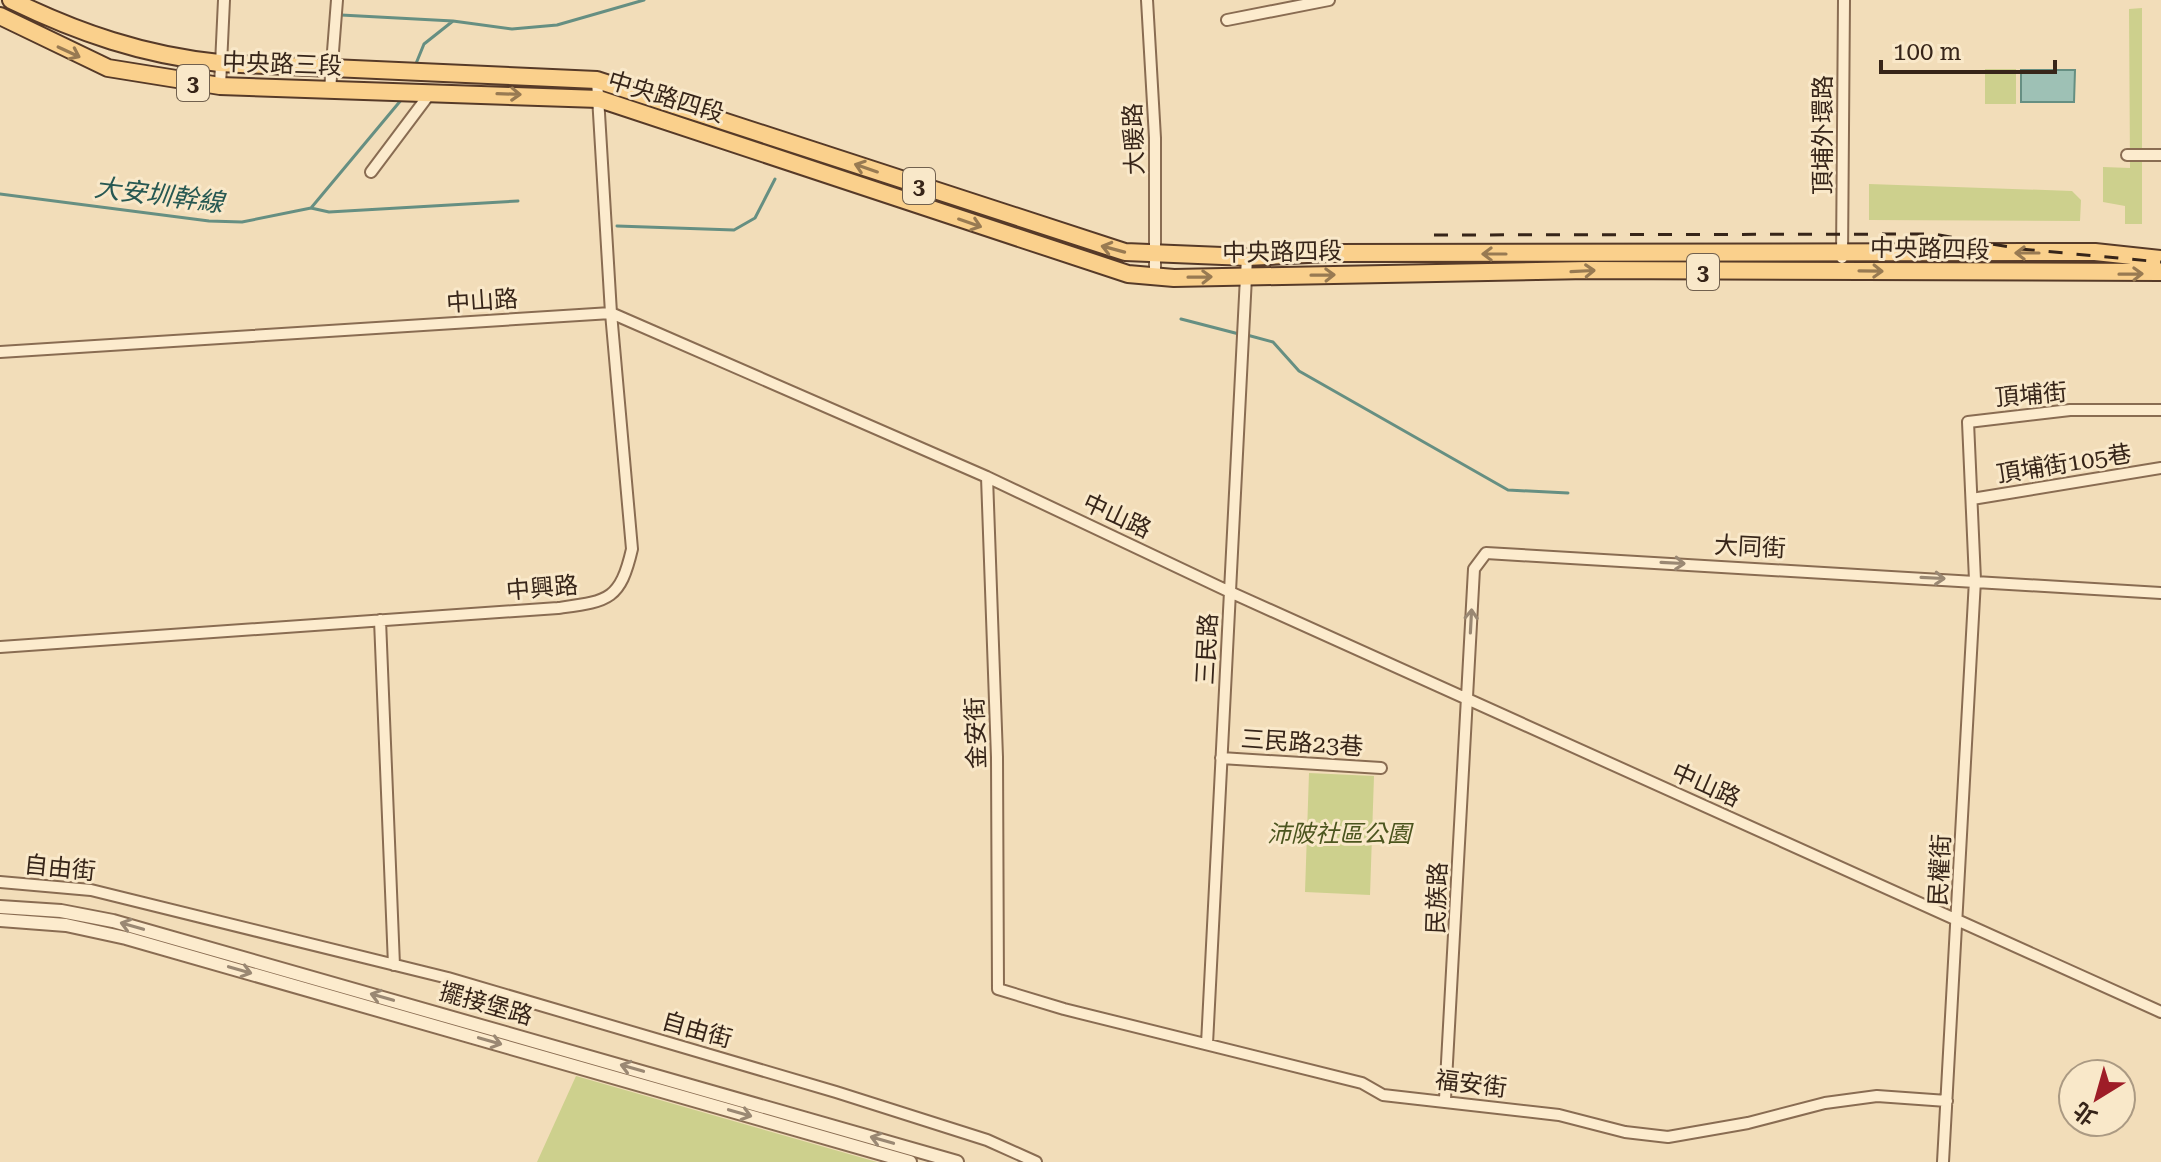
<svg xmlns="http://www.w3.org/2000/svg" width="2161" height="1162" font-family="'Roboto Serif','Noto Sans TC',serif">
  <rect width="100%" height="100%" fill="#f2ddb9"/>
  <path fill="#cdd08d" d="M2142 8V224H2125V206L2103 202V167L2130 168 2129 9Z
    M1985 69H2016V104H1985Z
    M1869 184 2072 191 2081 200 2080 221 1869 220Z
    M1309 773 1374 776 1370 895 1305 892Z
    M576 1076 877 1162H537Z"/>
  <path fill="#9ec1b5" stroke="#668f82" stroke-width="2" d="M2021 70H2075L2074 102H2021Z"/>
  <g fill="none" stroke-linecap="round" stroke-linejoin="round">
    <path stroke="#668f82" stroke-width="3" d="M341 15 453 21
      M415 66 424 44 453 21 512 29 557 25 644 0
      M0 194 209 221 242 222 311 208 402 99
      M311 208 329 212 518 201
      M617 226 734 230 755 218 775 179
      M1181 319 1239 334
      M1247 335 1273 342 1299 371 1508 490 1568 493"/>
    <defs>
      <path id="minor" d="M1147 0 1155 138V277
        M1227 20 1329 0
        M220 86 224 0
        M330 90 337 0
        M2127 155H2161
        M371 172 431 92
        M1842 258 1844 0
        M0 352 611 313 987 477 1230 592 2161 1012
        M987 477 997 757 998 989 1064 1009 1362 1083 1383 1095 1559 1115 1625 1132 1668 1137 1748 1123 1825 1103 1877 1096 1947 1101
        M1972 499 2161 468
        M380 620 394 965
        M0 647 558 608C608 601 620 601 632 549L611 313 597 80
        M1221 758 1381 768
        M0 882 91 890 448 978 836 1092 987 1140 1036 1162
        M1207 1044 1247 257
        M1445 1099 1474 569 1486 553 2161 593
        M1943 1162 1975 580 1968 422 2070 410H2161"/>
      <path id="tertiary" d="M0 907 61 911 113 921 957 1162
        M0 920 66 925 126 938 910 1162"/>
      <path id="primary" d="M11 0C79 33 143 55 219 63L597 80 1125 252 1247 257 1328 253 2095 252 2161 259
        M0 16 108 68 220 86 599 99 1128 274 1174 278 1588 270 2161 272"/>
    </defs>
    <use href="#minor" stroke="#896c52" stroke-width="14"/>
    <use href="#tertiary" stroke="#896c52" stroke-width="16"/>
    <use href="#primary" stroke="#563a28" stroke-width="20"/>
    <use href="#minor" stroke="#fcebcd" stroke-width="10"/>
    <use href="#tertiary" stroke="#fcebcd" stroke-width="12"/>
    <use href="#primary" stroke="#fad08c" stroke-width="16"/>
    <path stroke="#372519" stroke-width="3" stroke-dasharray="14 14" stroke-linecap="butt" d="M1434 235 1933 234 2021 249 2161 262"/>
  </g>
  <defs><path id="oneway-shaft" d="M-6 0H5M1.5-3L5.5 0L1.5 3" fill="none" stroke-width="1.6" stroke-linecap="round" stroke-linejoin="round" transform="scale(2)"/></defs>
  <g stroke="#987a52">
    <use href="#oneway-shaft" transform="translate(69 52) rotate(25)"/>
    <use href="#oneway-shaft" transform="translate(509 94) rotate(2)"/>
    <use href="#oneway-shaft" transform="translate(866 168) rotate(-161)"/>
    <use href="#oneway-shaft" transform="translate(970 223) rotate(19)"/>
    <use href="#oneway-shaft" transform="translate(1113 249) rotate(-165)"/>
    <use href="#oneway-shaft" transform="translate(2027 253) rotate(180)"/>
    <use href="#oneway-shaft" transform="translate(1494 254) rotate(-180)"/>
    <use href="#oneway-shaft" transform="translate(1583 271) rotate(-3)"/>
    <use href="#oneway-shaft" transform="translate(1871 271) rotate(1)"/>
    <use href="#oneway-shaft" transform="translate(2131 274) rotate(-1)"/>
    <use href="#oneway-shaft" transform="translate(1323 275) rotate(-1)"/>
    <use href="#oneway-shaft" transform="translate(1200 277) rotate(-1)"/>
  </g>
  <g stroke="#9a8873">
    <use href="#oneway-shaft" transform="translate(1673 563) rotate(3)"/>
    <use href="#oneway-shaft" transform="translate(1933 578) rotate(3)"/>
    <use href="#oneway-shaft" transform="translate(1471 621) rotate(-87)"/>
    <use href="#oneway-shaft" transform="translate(132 926) rotate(-164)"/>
    <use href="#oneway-shaft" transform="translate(240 970) rotate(16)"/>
    <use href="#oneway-shaft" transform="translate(382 997) rotate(-164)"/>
    <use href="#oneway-shaft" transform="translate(490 1041) rotate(16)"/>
    <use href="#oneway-shaft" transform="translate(632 1068) rotate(-164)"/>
    <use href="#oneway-shaft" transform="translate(740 1113) rotate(16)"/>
    <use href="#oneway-shaft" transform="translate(882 1140) rotate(-164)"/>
  </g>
  <g text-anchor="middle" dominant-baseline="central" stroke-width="6" stroke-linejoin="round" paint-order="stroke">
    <g fill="#f9e8c9" stroke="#71604e" stroke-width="2">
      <rect x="177" y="65" width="32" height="36" rx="6"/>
      <rect x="903" y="168" width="32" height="36" rx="6"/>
      <rect x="1687" y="254" width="32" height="36" rx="6"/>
    </g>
    <g font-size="22" font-weight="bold" fill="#372519">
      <text x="193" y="83">3</text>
      <text x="919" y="186">3</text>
      <text x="1703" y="272">3</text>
    </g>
    <g font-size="24" fill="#372519" stroke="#f9e8c9">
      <text transform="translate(282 64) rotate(2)">中央路三段</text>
      <text transform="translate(666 97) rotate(17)">中央路四段</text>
      <text transform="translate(1823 135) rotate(-90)">頂埔外環路</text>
      <text transform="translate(1134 139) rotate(-92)">大暖路</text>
      <text transform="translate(1930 249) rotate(1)">中央路四段</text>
      <text transform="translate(1282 252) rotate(-1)">中央路四段</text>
      <text transform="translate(482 301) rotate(-4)">中山路</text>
      <text transform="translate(2031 395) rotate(-5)">頂埔街</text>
      <text transform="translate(2064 464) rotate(-9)">頂埔街105巷</text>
      <text transform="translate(1117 516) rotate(25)">中山路</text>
      <text transform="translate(1750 547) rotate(3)">大同街</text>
      <text transform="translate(542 588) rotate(-5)">中興路</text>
      <text transform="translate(1207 649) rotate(-87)">三民路</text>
      <text transform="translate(976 733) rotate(-92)">金安街</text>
      <text transform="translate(1302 743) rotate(4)">三民路23巷</text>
      <text transform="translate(1706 785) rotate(24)">中山路</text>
      <text transform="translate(60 868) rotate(6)">自由街</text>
      <text transform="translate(1940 870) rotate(-87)">民權街</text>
      <text transform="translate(1437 898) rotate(-88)">民族路</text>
      <text transform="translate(486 1004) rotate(16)">擺接堡路</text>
      <text transform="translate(697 1030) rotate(16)">自由街</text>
      <text transform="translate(1471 1084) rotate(7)">福安街</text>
    </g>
    <g font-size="24" font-style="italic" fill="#4b551e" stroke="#f9e8c9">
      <text x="1339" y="834">沛陂社區公園</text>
    </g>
    <g font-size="26" font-style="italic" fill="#275852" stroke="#f9e8c9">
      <text transform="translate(159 195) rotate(7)">大安圳幹線</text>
    </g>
  </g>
  <g transform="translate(2097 1098) rotate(217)"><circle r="38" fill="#f9e8c9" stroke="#ab9a83" stroke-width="2"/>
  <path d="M0-6L14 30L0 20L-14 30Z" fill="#9e1d27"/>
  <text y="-12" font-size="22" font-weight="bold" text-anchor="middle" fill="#372519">北</text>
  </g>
  <path d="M1881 60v12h174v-12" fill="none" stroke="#372519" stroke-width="4"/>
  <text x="1893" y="60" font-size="24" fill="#372519" stroke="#f9e8c9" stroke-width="6" paint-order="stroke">100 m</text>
</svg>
